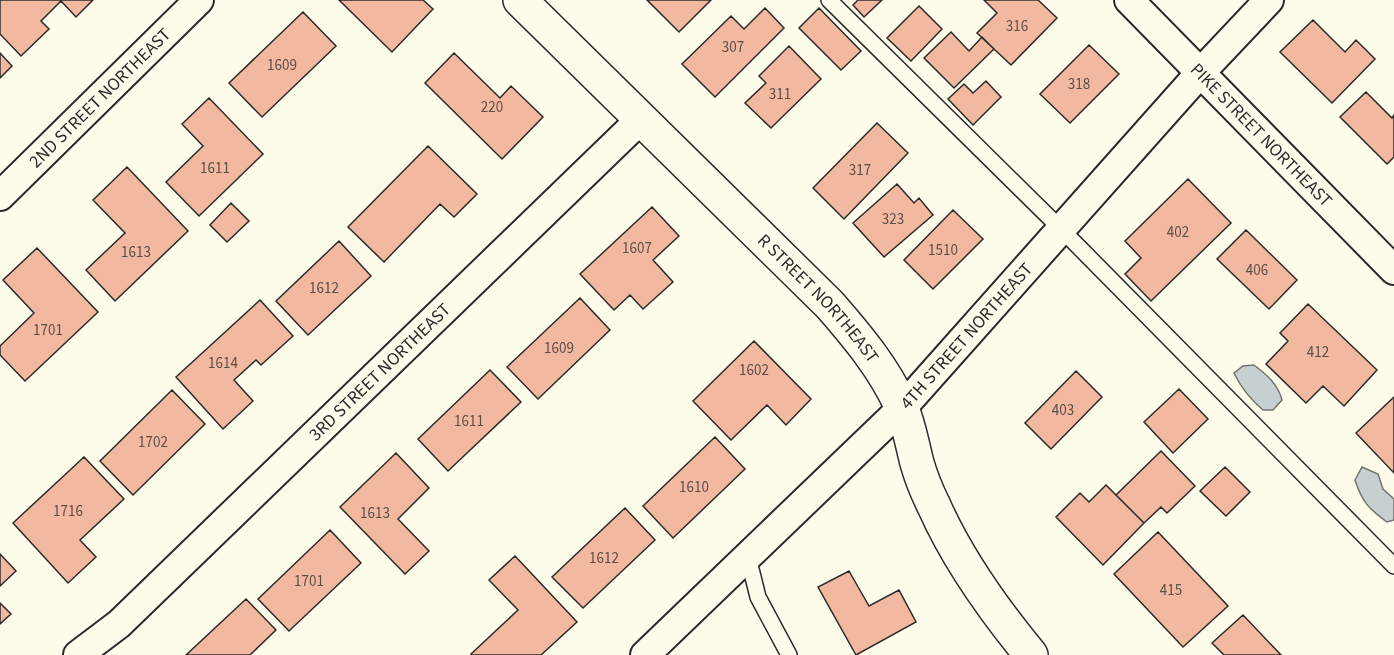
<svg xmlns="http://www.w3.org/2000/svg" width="1394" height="655" font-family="'Source Sans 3',sans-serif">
  <rect width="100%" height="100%" fill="#fdfbea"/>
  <path fill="#c7d0d0" stroke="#74746e" stroke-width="1.5" d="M1254 365C1267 375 1278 384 1282 400L1273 410H1263C1250 399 1241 388 1234 373L1243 366Z
    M1362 467 1378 474 1383 489 1394 499V520L1387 522C1369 509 1362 502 1355 480Z"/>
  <path fill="#f2b8a0" stroke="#2b2b2b" stroke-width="1.5" d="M0 0H93L76 17 61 1 41 21 49 29 21 56 0 34Z
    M339 0H423L433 9 392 52Z
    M647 0H711L679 32Z
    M858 0H882L864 17 853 5Z
    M984 0H1038L1057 18 1011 65 977 33 997 13Z
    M919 6 942 29 911 61 887 38Z
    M765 8 784 28 715 97 682 64 731 16 744 29Z
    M819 8 861 51 841 70 799 28Z
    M303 12 336 46 262 117 229 83Z
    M1313 20 1345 52 1356 40 1375 59 1332 103 1280 52Z
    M951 32 969 51 982 37 994 49 954 88 924 58Z
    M1089 45 1119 74 1070 123 1040 94Z
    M789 46 821 79 771 128 745 103 766 83 759 76Z
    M0 53 12 66 0 78Z
    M454 53 500 98 511 86 543 117 502 159 425 83Z
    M986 81 1001 97 973 125 948 99 964 84 973 93Z
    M1366 92 1392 118 1394 115V157L1387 164 1340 117Z
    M209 98 263 154 199 216 166 182 203 146 182 124Z
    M877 123 908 153 844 219 813 188Z
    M428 146 477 194 454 217 440 204 384 262 348 227Z
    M127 167 188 231 115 301 86 270 125 233 93 200Z
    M1188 179 1231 223 1151 301 1125 274 1141 258 1125 241Z
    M897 184 914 203 919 198 933 215 884 257 853 223Z
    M231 203 249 221 227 242 210 225Z
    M652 207 679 236 653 260 673 282 643 309 630 295 614 310 580 274Z
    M953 210 983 239 933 289 904 260Z
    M1246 230 1297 280 1269 309 1217 259Z
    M339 241 371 276 308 335 276 301Z
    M37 248 98 312 25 381 0 355V346L34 313 3 280Z
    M580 298 610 330 538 399 507 367Z
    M260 300 293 336 261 365 256 360 234 380 253 401 223 429 176 377Z
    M1308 304 1377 370 1344 406 1323 386 1306 403 1266 364 1288 341 1280 333Z
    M754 341 811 399 786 425 767 405 731 440 693 401Z
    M490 370 521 402 448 471 418 439Z
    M1076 371 1102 397 1051 449 1025 423Z
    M1179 389 1208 419 1173 453 1144 422Z
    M172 390 205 424 133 495 100 461Z
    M1394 397V473L1356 433Z
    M715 437 745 469 673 538 643 506Z
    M1161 451 1195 486 1167 513 1161 507 1144 523 1116 495Z
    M396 453 429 488 398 519 429 551 405 574 340 507Z
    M84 457 124 499 80 540 96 557 68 583 13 523Z
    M1225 467 1250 492 1226 516 1200 491Z
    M1106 485 1144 523 1103 565 1056 517 1080 493 1089 502Z
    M625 508 655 540 583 608 552 577Z
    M330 530 361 563 289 631 258 599Z
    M1158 532 1228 606 1183 647 1114 574Z
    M0 554 16 571 0 586Z
    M515 556 577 622 541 655H472L471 654 518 610 489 580Z
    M849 571 869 606 899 590 916 622 856 655 818 587Z
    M246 599 276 630 250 655H186Z
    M0 603 11 614 0 624Z
    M1243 615 1281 655H1224L1212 643Z"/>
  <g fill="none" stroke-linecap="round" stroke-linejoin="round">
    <defs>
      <path id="service" d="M829 0 1061 229 1394 566
        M748 557 758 597 789 655"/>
      <g id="minor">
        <path id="s1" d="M1129 0 1394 270"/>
        <path id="s2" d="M0 196 199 0"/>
        <path id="s3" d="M78 655 119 624 641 119"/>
        <path id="s4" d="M645 655 902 408 1201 72 1269 0"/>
      </g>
      <g id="tertiary">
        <path id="s5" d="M520 0 830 305C857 336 884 368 901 406 909 424 912 444 917 463 921 477 927 492 934 506 958 560 993 609 1031 655"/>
      </g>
    </defs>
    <use href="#service" stroke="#2b2b2b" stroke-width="18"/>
    <use href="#minor" stroke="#2b2b2b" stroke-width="32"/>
    <use href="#tertiary" stroke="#2b2b2b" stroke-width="36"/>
    <use href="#service" stroke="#fdfbea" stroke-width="15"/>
    <use href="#minor" stroke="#fdfbea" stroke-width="28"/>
    <use href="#tertiary" stroke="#fdfbea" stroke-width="33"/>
  </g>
  <g text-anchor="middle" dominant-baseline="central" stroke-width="4.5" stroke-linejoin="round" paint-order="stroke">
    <g font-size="15" fill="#5d4e48">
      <text x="1017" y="26">316</text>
      <text x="733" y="47">307</text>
      <text x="282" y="65">1609</text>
      <text x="1079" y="84">318</text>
      <text x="780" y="94">311</text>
      <text x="492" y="107">220</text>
      <text x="215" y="168">1611</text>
      <text x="860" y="170">317</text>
      <text x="893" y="219">323</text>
      <text x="1178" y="232">402</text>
      <text x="637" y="248">1607</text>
      <text x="943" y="250">1510</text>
      <text x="136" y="252">1613</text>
      <text x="1257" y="270">406</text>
      <text x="324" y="288">1612</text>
      <text x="48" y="330">1701</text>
      <text x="559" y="348">1609</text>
      <text x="1318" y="352">412</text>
      <text x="223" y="363">1614</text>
      <text x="754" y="370">1602</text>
      <text x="1063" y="410">403</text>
      <text x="469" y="421">1611</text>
      <text x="153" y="442">1702</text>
      <text x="694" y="487">1610</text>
      <text x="68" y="511">1716</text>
      <text x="375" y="513">1613</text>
      <text x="604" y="558">1612</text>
      <text x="309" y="581">1701</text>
      <text x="1171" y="590">415</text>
    </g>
    <g font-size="18" fill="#2b2b2b" stroke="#fdfbea">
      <text stroke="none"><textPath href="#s2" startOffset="140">2ND STREET NORTHEAST</textPath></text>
      <text stroke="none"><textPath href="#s1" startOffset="189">PIKE STREET NORTHEAST</textPath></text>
      <text stroke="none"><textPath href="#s5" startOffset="422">R STREET NORTHEAST</textPath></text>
      <text stroke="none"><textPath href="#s4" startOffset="453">4TH STREET NORTHEAST</textPath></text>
      <text stroke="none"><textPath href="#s3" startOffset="414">3RD STREET NORTHEAST</textPath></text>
    </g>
  </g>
</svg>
